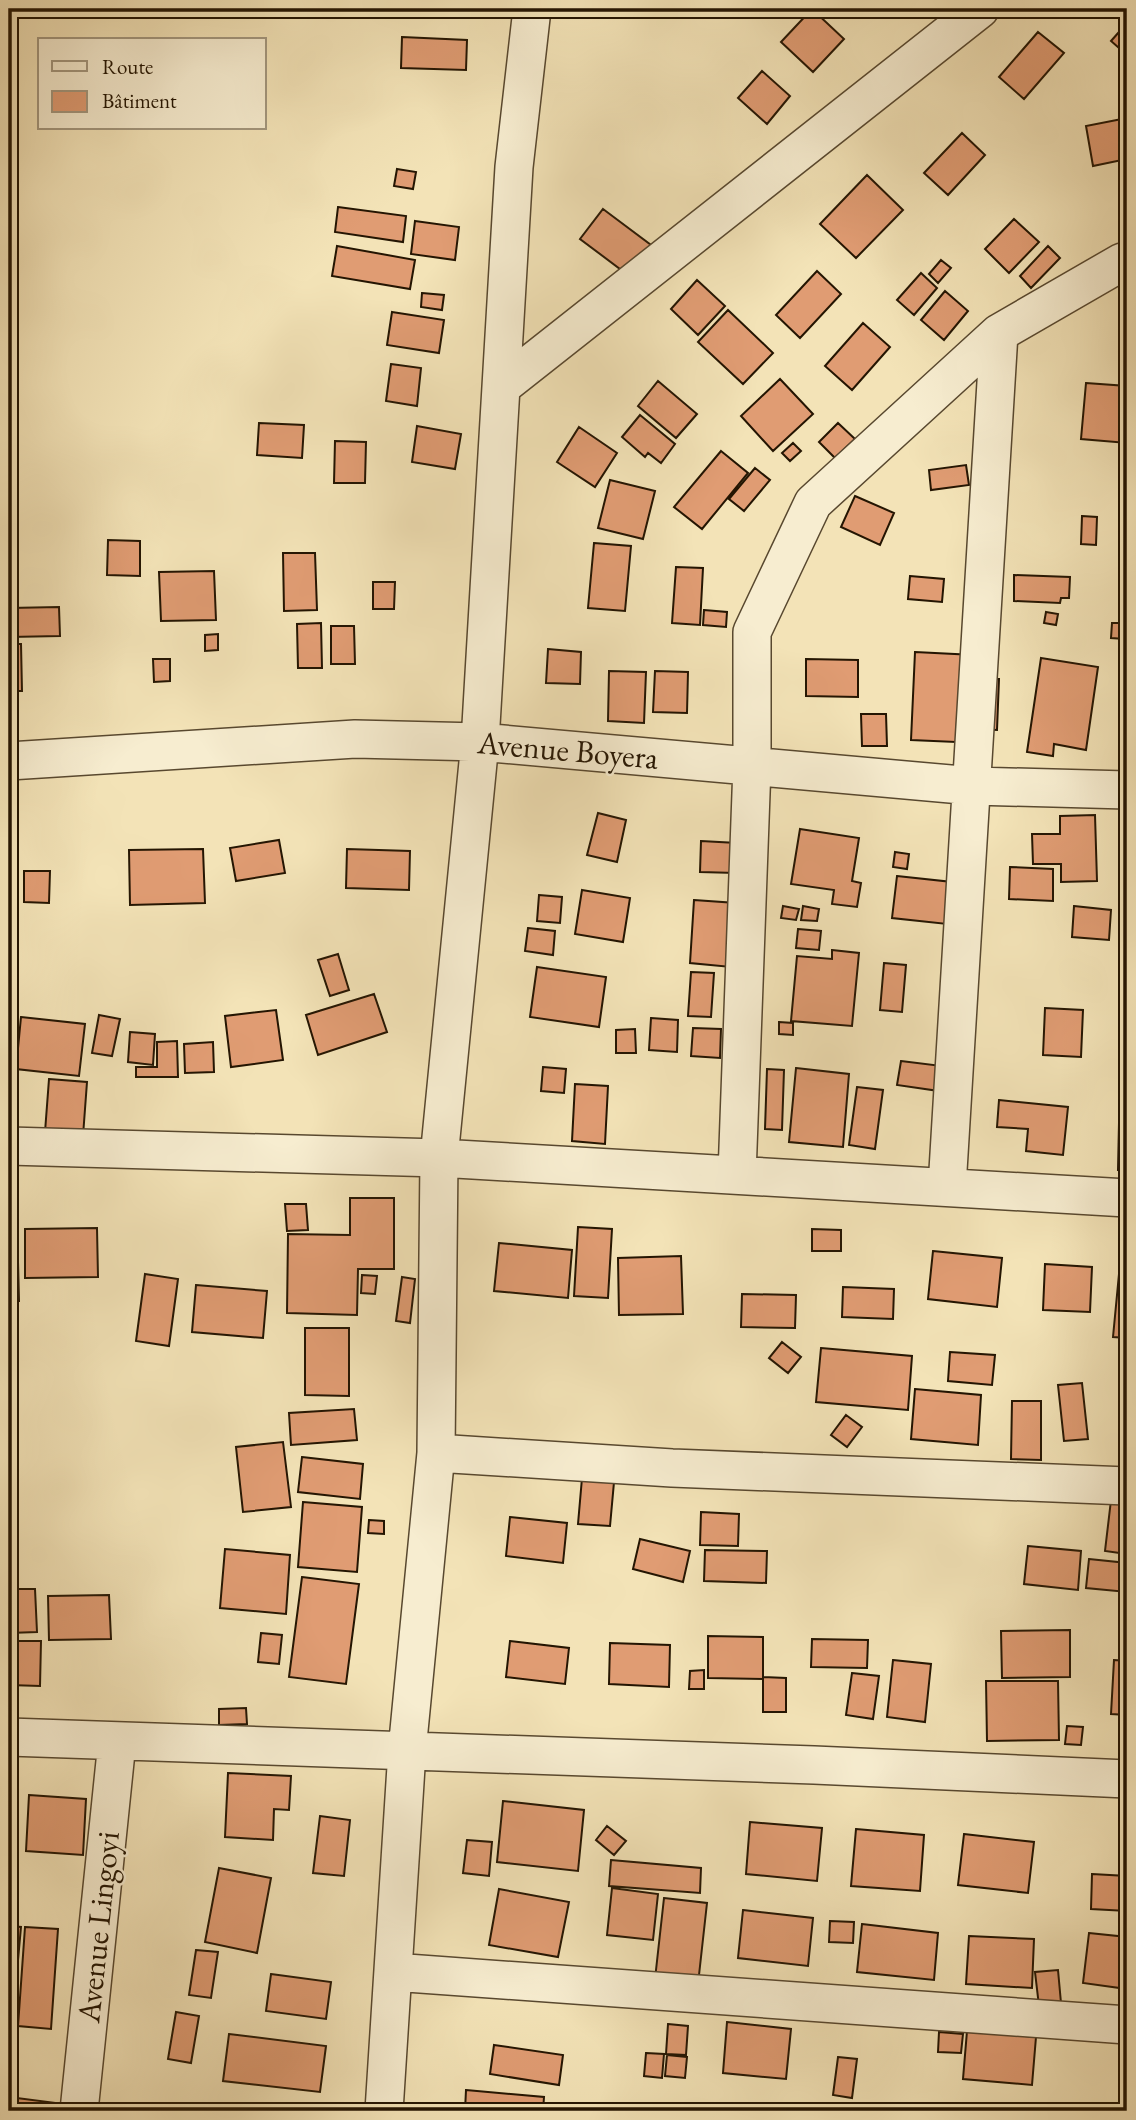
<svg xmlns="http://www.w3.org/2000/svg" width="1136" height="2120" font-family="'EB Garamond',serif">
  <rect width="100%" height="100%" fill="#f3e3b7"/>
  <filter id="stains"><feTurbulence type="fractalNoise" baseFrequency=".00286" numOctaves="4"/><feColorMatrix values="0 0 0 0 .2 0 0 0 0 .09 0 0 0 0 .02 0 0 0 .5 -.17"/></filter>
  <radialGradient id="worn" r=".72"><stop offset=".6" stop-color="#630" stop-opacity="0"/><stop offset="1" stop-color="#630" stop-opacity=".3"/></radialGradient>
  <path fill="#e09c73" stroke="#241502" stroke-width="2" d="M812 9 844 39 813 72 781 42Z
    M1127 23V55L1111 41Z
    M1038 32 1064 53 1024 99 999 77Z
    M402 37 467 40 466 70 401 68Z
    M762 71 790 96 767 124 738 98Z
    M1127 118V159L1093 166 1086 126Z
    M962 133 985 155 948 195 924 173Z
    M397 169 416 172 413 189 394 186Z
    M867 175 903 210 856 258 820 224Z
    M338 207 406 216 403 242 335 232Z
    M603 209 655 248 632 278 580 239Z
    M1014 219 1039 242 1009 273 985 249Z
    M415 221 459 227 455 260 411 254Z
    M337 246 415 260 410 289 332 276Z
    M1048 246 1060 258 1031 288 1020 276Z
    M941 260 951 268 938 283 929 274Z
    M817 271 841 294 800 338 776 315Z
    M921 273 937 288 914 315 897 300Z
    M697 280 725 306 698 335 671 309Z
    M945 291 968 311 944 340 921 320Z
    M422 293 444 295 442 310 421 307Z
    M728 310 773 353 743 384 698 342Z
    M392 312 444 320 439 353 387 345Z
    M863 323 890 347 852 390 825 366Z
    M391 364 421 368 417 406 386 401Z
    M780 379 813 414 773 451 741 416Z
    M658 381 697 414 676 438 638 406Z
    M1086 383 1127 386V443L1081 439Z
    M640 415 675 444 661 463 648 453 645 457 622 437Z
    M259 423 304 425 302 458 257 455Z
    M838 423 855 439 835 458 819 442Z
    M417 426 461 434 455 469 412 462Z
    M579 427 617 453 595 487 557 462Z
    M335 441 366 442 365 483H334Z
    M793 443 801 451 790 461 782 453Z
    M721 451 748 473 702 529 674 507Z
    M966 465 969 485 931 490 929 470Z
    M755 468 770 480 744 511 729 499Z
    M610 480 655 491 643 539 598 528Z
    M855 496 894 513 880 545 841 527Z
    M1082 516 1097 517 1096 545 1081 544Z
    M108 540 140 541V576L107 575Z
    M594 543 631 546 625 611 588 608Z
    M283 553H315L317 610 284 611Z
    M676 567 703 568 700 625 672 623Z
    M214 571 216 620 161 621 159 572Z
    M1014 575 1070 577 1069 598H1061L1060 603 1014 601Z
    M910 576 944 579 942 602 908 599Z
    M373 582H395L394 609H373Z
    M59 607 60 636 9 637V608Z
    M704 610 727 612 726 627 703 625Z
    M1046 612 1058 614 1056 625 1044 623Z
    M321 623 322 668H298L297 624Z
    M1112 623H1126L1125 639 1111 638Z
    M331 626H354L355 664H331Z
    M218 634V650L205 651V635Z
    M9 644H21L22 691H9Z
    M548 649 581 652 580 684 546 683Z
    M915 652 974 655 971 721H957L956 742 911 740Z
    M1041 658 1098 667 1086 750 1054 744 1053 756 1027 752Z
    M153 659H170V681L154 682Z
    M806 659 858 660V697L806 696Z
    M609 671 646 672 644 723 608 721Z
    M655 671 688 672 687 713 653 712Z
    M981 679H999L997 730 979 729Z
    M861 714H886L887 746H862Z
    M598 813 626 820 617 862 587 855Z
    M1095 815 1097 881 1061 882V864H1033L1032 834H1060V816Z
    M800 829 859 838 852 881 861 883 857 907 832 904 834 890 791 884Z
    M279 840 285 873 236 881 230 848Z
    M701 841 737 843 736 873 700 872Z
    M203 849 205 903 130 905 129 850Z
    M347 849 410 851 409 890 346 888Z
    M895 852 909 854 907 869 893 867Z
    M1010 867 1053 869V901L1009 899Z
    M24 871H50L49 903 24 902Z
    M897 876 952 882 947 924 892 918Z
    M582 890 630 898 623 942 575 934Z
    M539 895 562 897 560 923 537 921Z
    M9 900H14L12 937H9Z
    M694 900 736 903 731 967 690 963Z
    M783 906 799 909 796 920 781 918Z
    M803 906 819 909 817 921 801 920Z
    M1074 906 1111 910 1109 940 1072 937Z
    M528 928 555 931 553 955 525 951Z
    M798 929 821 931 819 950 796 948Z
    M832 950 859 953 852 1026 791 1021 797 956 832 959Z
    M338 954 349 990 330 996 318 960Z
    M884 963 906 965 902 1012 880 1010Z
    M537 967 606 977 599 1027 530 1017Z
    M691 972 714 973 711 1017 688 1016Z
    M374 994 387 1032 318 1055 306 1015Z
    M1045 1008 1083 1010 1081 1057 1043 1055Z
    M276 1010 283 1060 231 1067 225 1016Z
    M99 1015 120 1019 112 1056 92 1053Z
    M21 1017 85 1024 79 1076 16 1069Z
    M651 1018 678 1020 677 1052 649 1050Z
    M779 1022 793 1023V1035L779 1034Z
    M693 1028 721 1029 720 1058 691 1056Z
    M635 1029 636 1053H616V1030Z
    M130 1032 155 1034 153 1065 128 1062Z
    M177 1041 178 1077H136V1067H157V1042Z
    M213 1042 214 1072 185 1073 184 1044Z
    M901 1061 942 1066 939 1091 897 1085Z
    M543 1067 566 1069 564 1093 541 1091Z
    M796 1068 849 1074 843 1147 789 1142Z
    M767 1069 784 1070 782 1130 765 1129Z
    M49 1079 87 1082 83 1136 45 1132Z
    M575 1084 608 1086 605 1144 572 1141Z
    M857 1087 883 1090 875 1149 849 1145Z
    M999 1100 1068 1107 1063 1155 1026 1151 1028 1129 997 1127Z
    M1119 1123 1127 1124V1170H1118Z
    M9 1184H16L19 1301H9Z
    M350 1198H394V1269H358L357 1315 287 1313 288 1234 350 1235Z
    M285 1204H306L308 1230 287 1231Z
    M578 1227 612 1229 608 1298 574 1296Z
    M97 1228 98 1277 25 1278V1229Z
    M812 1229 841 1230V1251H812Z
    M499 1243 572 1250 568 1298 494 1291Z
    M933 1251 1002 1258 997 1307 928 1299Z
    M1121 1253 1127 1254V1338L1113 1337Z
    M681 1256 683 1314 619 1315 618 1258Z
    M1045 1264 1092 1267 1090 1312 1043 1310Z
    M145 1274 178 1279 169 1346 136 1341Z
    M362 1275 377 1276 375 1294 361 1293Z
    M402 1277 415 1279 410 1323 396 1321Z
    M196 1285 267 1291 263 1338 192 1332Z
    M843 1287 894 1289 893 1319 842 1317Z
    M742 1294 796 1295 795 1328 741 1327Z
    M305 1328H349V1396L305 1395Z
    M782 1342 801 1357 788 1373 769 1358Z
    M821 1348 912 1356 908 1410 816 1402Z
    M950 1352 995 1355 992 1385 948 1381Z
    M1082 1383 1088 1439 1064 1441 1058 1385Z
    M915 1389 981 1395 978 1445 911 1439Z
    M1012 1401H1041V1460L1011 1459Z
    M354 1409 357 1440 291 1445 289 1413Z
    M1123 1411H1127V1475L1119 1474Z
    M846 1415 862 1427 847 1447 831 1435Z
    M283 1442 291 1507 243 1512 236 1447Z
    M302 1457 363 1464 360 1499 298 1492Z
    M582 1478 614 1482 610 1526 578 1524Z
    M1111 1500 1127 1502V1554L1105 1551Z
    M303 1502 362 1507 357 1572 298 1567Z
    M701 1512 739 1514 738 1546 700 1545Z
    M510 1517 567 1523 563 1563 506 1556Z
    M369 1520 384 1521V1534L368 1533Z
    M640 1539 690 1551 683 1582 633 1569Z
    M1028 1546 1081 1551 1078 1590 1024 1584Z
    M225 1549 290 1555 286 1614 220 1608Z
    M705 1550 767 1551 766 1583 704 1581Z
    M1089 1559 1127 1563V1592L1086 1588Z
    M302 1577 359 1584 346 1684 289 1677Z
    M9 1589H35L37 1632 9 1633Z
    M109 1595 111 1639 49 1640 48 1596Z
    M1070 1630V1677L1002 1678 1001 1631Z
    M261 1633 282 1635 279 1664 258 1662Z
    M708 1636 763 1637V1679L708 1678Z
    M812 1639 868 1640 867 1668 811 1667Z
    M9 1641H41L40 1686 9 1685Z
    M510 1641 569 1648 565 1684 506 1677Z
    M610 1643 670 1645 669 1687 609 1684Z
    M893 1660 931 1664 925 1722 887 1717Z
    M1114 1660 1127 1661V1715L1111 1714Z
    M704 1670V1689H689L690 1671Z
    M852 1673 879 1676 873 1719 846 1715Z
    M763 1677 786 1678V1712H763Z
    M986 1681H1058L1059 1740 987 1741Z
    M246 1708 247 1724 219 1725V1709Z
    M1067 1726 1083 1727 1081 1745 1065 1744Z
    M228 1773 291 1776 289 1810 274 1809 273 1840 225 1837Z
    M9 1783 17 1784 13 1847H9Z
    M29 1795 86 1799 83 1855 26 1851Z
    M503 1801 584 1810 578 1871 497 1862Z
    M320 1816 350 1820 344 1876 313 1873Z
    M750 1822 822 1828 817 1881 746 1874Z
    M607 1826 626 1841 614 1855 596 1840Z
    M856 1829 924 1835 920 1891 851 1886Z
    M964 1834 1034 1842 1028 1893 958 1885Z
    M467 1840 492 1842 489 1876 463 1873Z
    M611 1860 701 1868 700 1893 609 1886Z
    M219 1868 271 1878 257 1953 205 1942Z
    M1092 1874 1127 1876V1911L1091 1909Z
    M612 1888 658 1894 653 1940 607 1935Z
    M499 1889 569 1902 558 1957 489 1945Z
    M664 1898 707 1903 698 1984 655 1979Z
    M743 1910 813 1918 808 1966 738 1958Z
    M830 1921 854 1922 853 1943 829 1942Z
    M862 1924 938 1933 934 1980 857 1972Z
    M9 1926 21 1927 16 1982 9 1981Z
    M25 1927 58 1929 51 2029 18 2026Z
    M1089 1933 1127 1937V1989L1083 1983Z
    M969 1936 1034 1939 1032 1988 966 1984Z
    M196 1950 218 1952 211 1998 189 1995Z
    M1058 1970 1061 2003 1039 2006 1035 1972Z
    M271 1974 331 1982 326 2019 266 2011Z
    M176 2012 199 2016 191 2063 168 2059Z
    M727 2022 791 2029 786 2079 723 2073Z
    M668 2024 688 2026 686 2055 666 2054Z
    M967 2031 1036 2037 1032 2085 963 2079Z
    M939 2032 963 2034 961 2053 938 2052Z
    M229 2034 326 2046 320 2092 223 2081Z
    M494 2045 563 2055 559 2085 490 2074Z
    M646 2053 664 2054 662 2078 644 2076Z
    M667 2055 687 2057 685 2078 665 2076Z
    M838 2057 857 2059 852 2098 833 2095Z
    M1120 2079H1127V2111H1119Z
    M466 2090 544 2097 543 2111H465Z
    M9 2097 64 2104 63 2111H9Z
    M821 2104 852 2106 851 2111H820Z"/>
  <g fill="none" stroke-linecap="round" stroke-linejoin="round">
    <defs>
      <path id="street" d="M501 387 980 9
        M9 761 355 739 480 742 973 786 1127 790
        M9 1146 439 1158 1127 1198
        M737 1175 752 766V632L813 503 999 333 1122 262 1127 263
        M947 1187 999 333
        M436 1453 672 1468 1127 1486
        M9 1737 814 1765 1127 1779
        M393 1972 1127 2025
        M79 2111 117 1742
        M384 2111 407 1751 436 1453 439 1158 480 742 514 167 532 9"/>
    </defs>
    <use href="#street" stroke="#58482f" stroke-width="40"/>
    <use href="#street" stroke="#f7edd0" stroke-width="37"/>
  </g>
  <g text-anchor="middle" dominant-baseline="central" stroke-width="5" stroke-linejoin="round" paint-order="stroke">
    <g font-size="32" fill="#241502" stroke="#f7edd0">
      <text transform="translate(568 750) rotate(5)">Avenue Boyera</text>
      <text transform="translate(98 1927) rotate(-84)">Avenue Lingoyi</text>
    </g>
  </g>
  <rect width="1136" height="2120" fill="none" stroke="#f3e3b7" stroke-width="35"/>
  <rect x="10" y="10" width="1115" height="2099" fill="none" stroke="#241502" stroke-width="3.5"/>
  <rect x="18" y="18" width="1101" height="2085" fill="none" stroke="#241502" stroke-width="2"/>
  <rect x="38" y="38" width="228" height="91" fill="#f7edd0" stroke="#a3977e" stroke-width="2"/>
  <rect x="52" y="61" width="35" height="10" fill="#f7edd0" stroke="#a3977e" stroke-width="2"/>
  <text x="102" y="74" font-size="21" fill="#241502">Route</text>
  <rect x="52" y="91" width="35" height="21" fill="#e09c73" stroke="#a3977e" stroke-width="2"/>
  <text x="102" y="108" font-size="21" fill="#241502">Bâtiment</text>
  <rect width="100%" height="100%" filter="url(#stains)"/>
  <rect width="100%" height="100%" fill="url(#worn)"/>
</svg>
